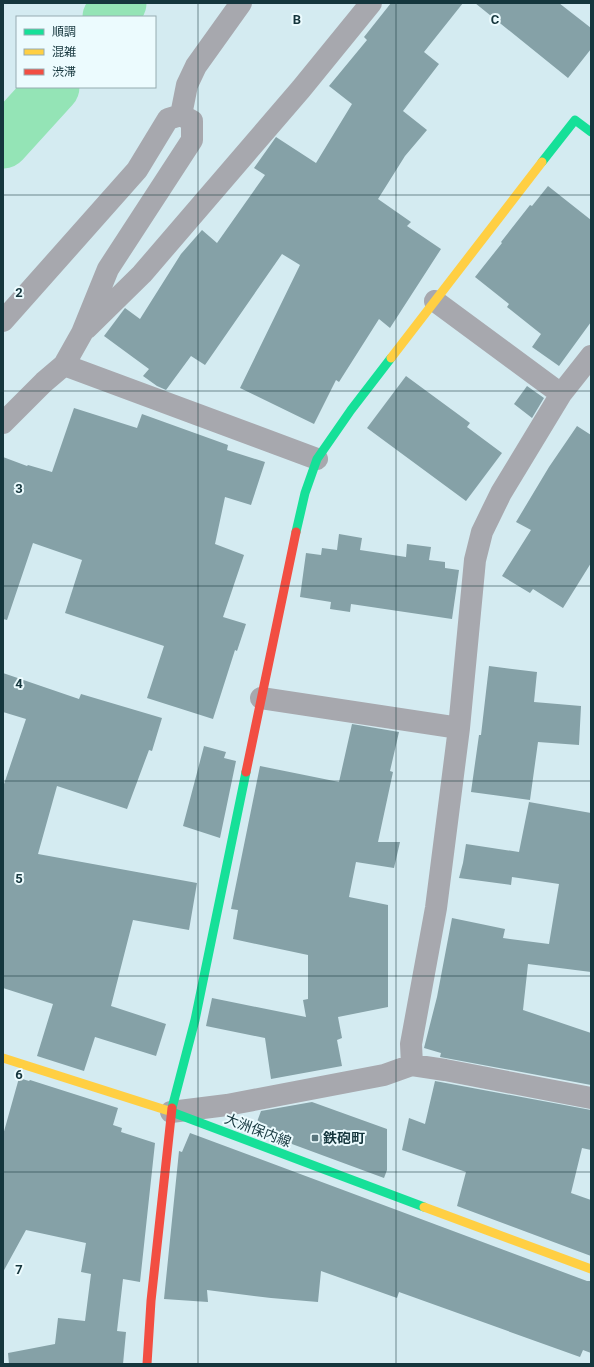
<svg xmlns="http://www.w3.org/2000/svg" width="594" height="1367" font-family="Roboto,'Noto Sans JP',sans-serif">
  <rect width="100%" height="100%" fill="#d4ebf1"/>
  <g fill="none" stroke-linecap="round" stroke-linejoin="round">
    <path stroke="#94e4b6" stroke-width="53" d="M109 17 120 3
      M3 142 53 87"/>
  </g>
  <path fill="#85a1a7" d="M391 3H463L424 52 439 64 403 111 427 130 405 156 378 199 411 222 407 226 441 249 390 328 379 319 339 382 336 380 314 424 240 388 300 265 282 254 205 365 191 356 166 390 157 386 143 376 149 369 104 336 125 308 140 319 181 254 202 230 217 243 265 175 254 168 276 137 316 163 352 104 329 86 367 40 364 37Z
    M475 3H559L591 28V49L568 78Z
    M548 186 591 220V322L559 366 532 347 541 334 507 307 509 304 475 277 502 243 501 242 530 205 532 206Z
    M406 376 470 423 467 427 502 453 466 501 367 428Z
    M527 386 544 398 532 418 514 404Z
    M74 408 137 428 142 414 228 445 227 450 265 462 251 505 225 497 215 544 244 555 223 617 246 624 237 651 235 650 213 719 147 698 164 646 65 613 82 560 33 543 7 620 3 619V457L27 466 28 465 52 472Z
    M577 426 591 435V563L563 608 533 589 530 593 502 576 531 530 516 522 549 467Z
    M339 534 362 538 360 550 406 557 407 544 431 547 429 560 445 562V568L459 570 452 619 351 604 350 612 330 609 331 602 300 597 306 553 321 555 322 548 337 550Z
    M489 666 537 672 534 702 581 706 579 745 538 742 530 800 471 792 479 735H481Z
    M3 673 79 699 81 694 162 718 152 751 149 750 127 809 57 786 38 854 197 883 189 930 133 920 111 1006 166 1024 156 1056 95 1037 84 1071 37 1056 53 1004 3 988V787L26 719 3 712Z
    M352 724 399 732 390 771 393 772 378 842H400L394 868 356 862 349 897 388 905V1007L338 1017 342 1038 337 1040 342 1066 271 1079 265 1038 206 1026 212 998 306 1017 303 1000 308 999V955L233 939 238 910 231 909 260 766 339 782Z
    M204 746 226 752 224 758 236 761 220 838 183 826Z
    M529 802 591 813V972L528 964 523 1010 591 1033V1085L440 1057 441 1053 424 1048 437 997 452 918 505 929 503 938 549 944 559 884 512 877 511 885 459 878 463 863 466 844 519 852Z
    M19 1078 29 1081 30 1080 118 1108 113 1125 122 1128 121 1132 155 1143 140 1282 123 1279 117 1331 126 1332 123 1364H9L8 1353 55 1344 58 1318 85 1321 91 1274 81 1272 86 1243 26 1230 3 1272V1135Z
    M435 1081 591 1110V1150L582 1148 571 1193 591 1200V1256L457 1206 466 1172 402 1150 409 1118 425 1124Z
    M312 1102 387 1129V1170L384 1178 254 1130 261 1111Z
    M190 1133 587 1281H591V1353L583 1350 580 1357 399 1292 397 1298 321 1271 318 1302 271 1298 207 1290 208 1302 164 1299 179 1151 182 1152Z"/>
  <g fill="none" stroke-linecap="round" stroke-linejoin="round">
    <path stroke="#a7a8ae" stroke-width="22" d="M435 301 561 394
      M3 321 137 170 168 119 181 115
      M87 328 142 274 301 89 371 3
      M64 365 317 459
      M3 423 44 382 64 365 82 333 108 269 192 140V121L181 115 187 85 196 66 241 3
      M261 698 459 728
      M412 1065 411 1044 436 908 459 728 475 560 482 532 501 493 561 394 591 356
      M171 1112 227 1105 384 1075 412 1065 445 1070 591 1098"/>
    <path stroke="#16e098" stroke-width="9" d="M542 162 575 120 591 132
      M296 532 305 493 317 459 351 410 391 358
      M172 1108 195 1020 246 772
      M169 1111 424 1207"/>
    <path stroke="#ffcf43" stroke-width="9" d="M391 358 542 162
      M3 1058 169 1111
      M424 1207 591 1269"/>
    <path stroke="#f24e42" stroke-width="9" d="M246 772 296 532
      M147 1364 151 1301 172 1108"/>
  </g>
  <path fill="none" stroke="#15363d" stroke-width="1" stroke-opacity="0.55" d="M198 3V1364M396 3V1364M3 195H591M3 391H591M3 586H591M3 781H591M3 976H591M3 1172H591"/>
  <rect fill="#58757c" stroke="#ecfbfe" stroke-width="1.5" x="311" y="1134" width="8" height="8" rx="2"/>
  <g text-anchor="middle" dominant-baseline="central" stroke-width="4" stroke-linejoin="round" paint-order="stroke">
    <g font-size="14" fill="#15363d" stroke="#ecfbfe">
      <text transform="translate(258 1130) rotate(21)">大洲保内線</text>
    </g>
    <g font-size="14" font-weight="bold" fill="#15363d" stroke="#ecfbfe" text-anchor="start">
      <text x="323" y="1138">鉄砲町</text>
    </g>
  </g>
  <g font-size="13" text-anchor="middle" font-weight="bold" fill="#15363d" stroke="#ecfbfe" stroke-width="4" stroke-linejoin="round" paint-order="stroke">
    <text x="297" y="24">B</text>
    <text x="495" y="24">C</text>
    <text x="19" y="297">2</text>
    <text x="19" y="493">3</text>
    <text x="19" y="688">4</text>
    <text x="19" y="883">5</text>
    <text x="19" y="1079">6</text>
    <text x="19" y="1274">7</text>
  </g>
  <rect width="594" height="1367" fill="none" stroke="#15363d" stroke-width="8"/>
  <rect x="16" y="16" width="140" height="72" fill="#ecfbfe" stroke="#96acb1"/>
  <rect x="24" y="29" width="20" height="6" fill="#16e098" stroke="#96acb1"/>
  <text x="52" y="36" font-size="12" fill="#15363d">順調</text>
  <rect x="24" y="49" width="20" height="6" fill="#ffcf43" stroke="#96acb1"/>
  <text x="52" y="56" font-size="12" fill="#15363d">混雑</text>
  <rect x="24" y="69" width="20" height="6" fill="#f24e42" stroke="#96acb1"/>
  <text x="52" y="76" font-size="12" fill="#15363d">渋滞</text>
</svg>
